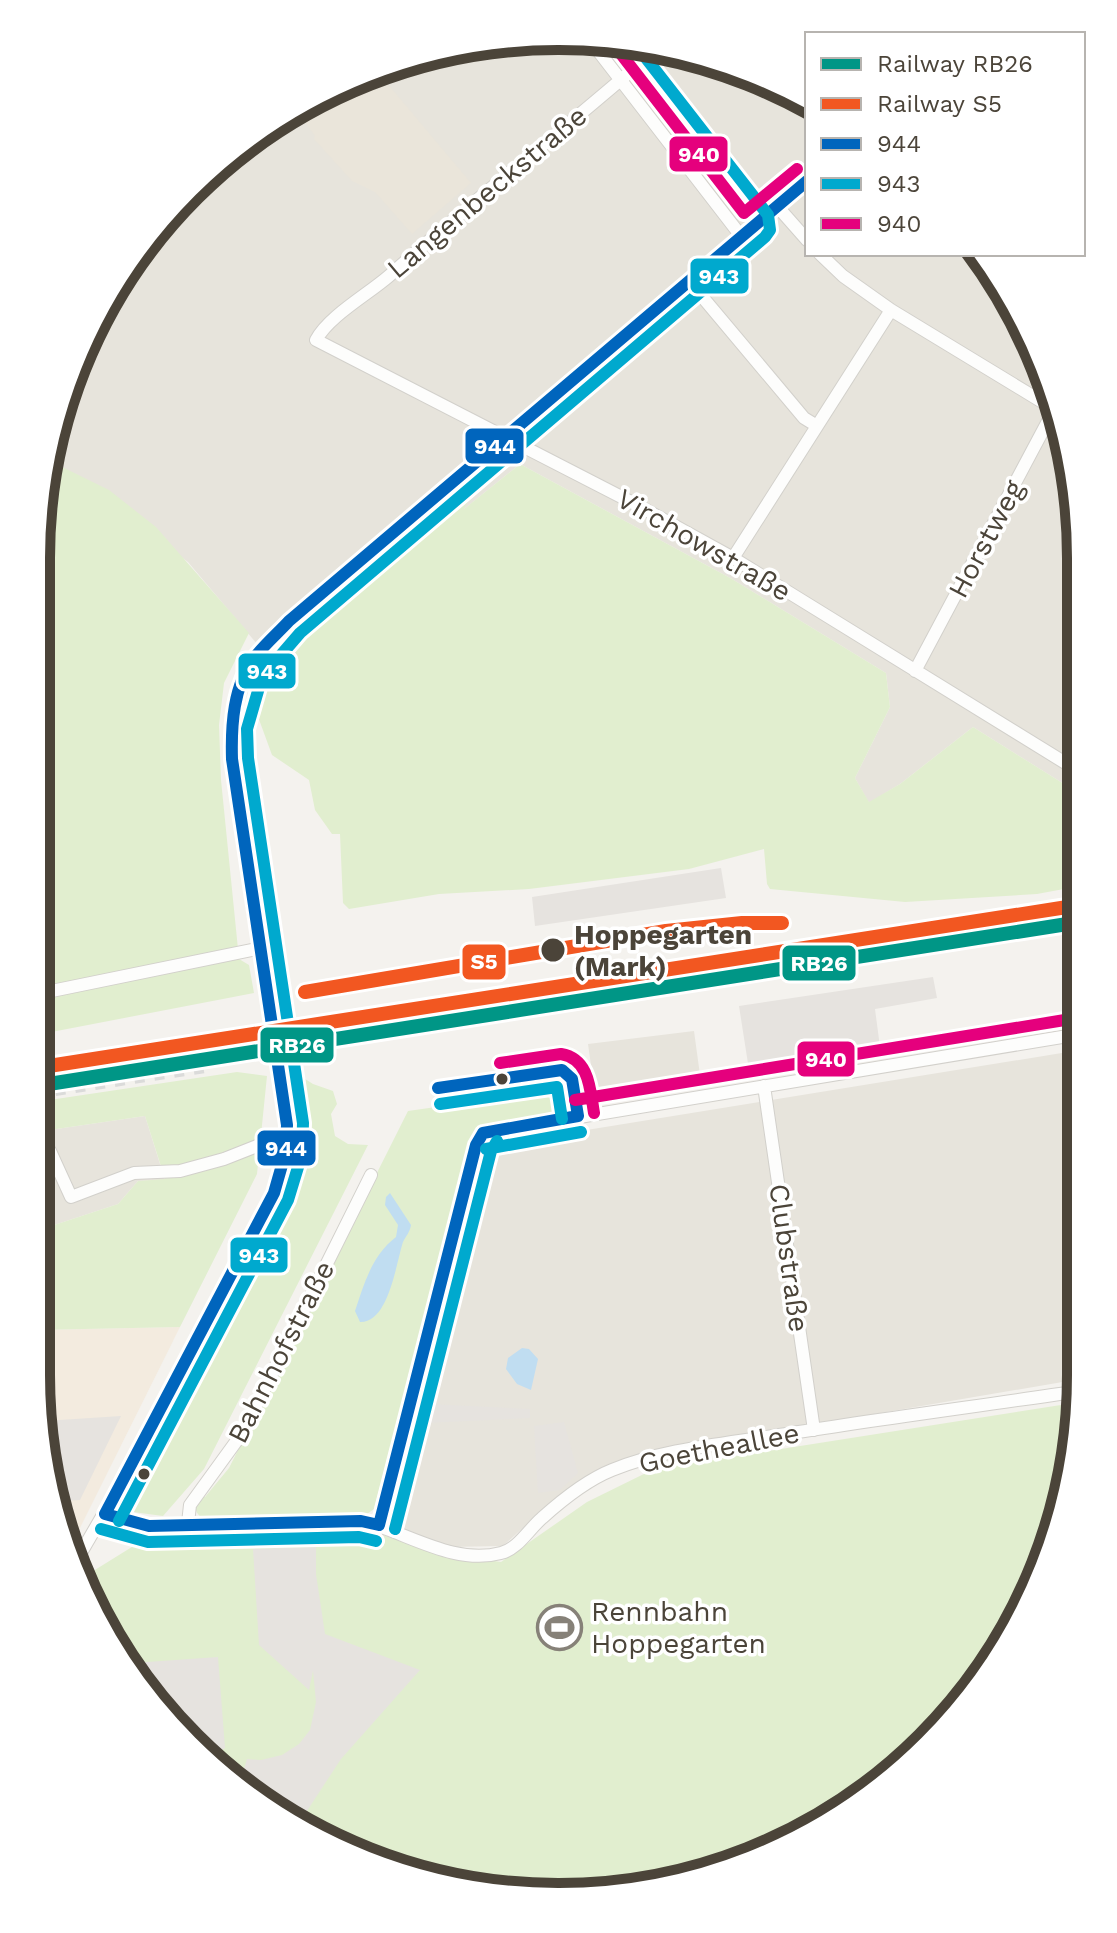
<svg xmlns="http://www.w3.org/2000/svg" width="1117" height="1933" font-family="'Work Sans',sans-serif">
  <rect width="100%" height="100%" fill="#f4f2ee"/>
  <path fill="#e7e4dc" d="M558 36 660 46 758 76 807 102V254H978L1011 297 1053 391 1080 524V794L973 727 900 784 869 803 855 778 890 707 886 673 732 579 520 464 397 563 279 670 188 562 50 461 64 390 124 269 189 189 268 124 358 76 456 46Z
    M694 1031 700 1075 696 1086 596 1101 588 1044Z
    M1080 1050V1379L646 1453 538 1514 503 1546 448 1547 389 1524 404 1452 405 1437 415 1432 431 1391 494 1145Z
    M145 1116 165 1180 138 1181 118 1204 36 1231V1132Z"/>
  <path fill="#f3ebdf" d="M180 1327 75 1538 68 1549 64 1542 36 1375V1330Z"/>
  <path fill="#eae5da" d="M376 70 471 183 412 234 375 192 352 181 314 139 315 136 296 109 358 76Z"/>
  <path fill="#e1eecf" d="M50 461 109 490 156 527 249 633 224 683 219 725 221 780 239 959 249 965 254 993 36 1035 37 524Z
    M520 464 732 579 886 673 890 707 855 778 869 802 900 784 973 727 1080 794V886L1037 894 905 902 770 889 767 884 764 849 689 869 529 889 439 894 349 909 343 903 340 834H332L315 810 309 780 272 755 249 692 253 675 272 648 460 491 470 498 464 509Z
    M237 1072 267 1076 257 1174 180 1327 36 1330V1231L118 1204 138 1181 165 1179 145 1116 36 1132V1102Z
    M294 1072 313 1084 333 1091 337 1104 331 1114 335 1136 348 1144 368 1145 204 1469 163 1516 133 1512 127 1505 296 1170Z
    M556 1090 562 1114 478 1127 473 1134 374 1509 367 1514 351 1515 201 1517C193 1511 196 1506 199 1497H205L229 1468 408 1111Z
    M1080 1402 1053 1543 993 1664 877 1789 758 1857 592 1896 423 1879 268 1809 144 1692 89 1589 90 1573 148 1537 181 1532 221 1531 246 1534 369 1531 442 1553 501 1562 587 1502 654 1469Z"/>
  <path fill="#e6e3df" d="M721 868 726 898 535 926 532 897Z
    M933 977 937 998 875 1009 880 1047 749 1070 739 1006Z
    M430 1404 530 1409V1418L426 1423Z
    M121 1416 80 1500 65 1501 63 1537 44 1421Z
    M564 1422 578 1473 560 1490 538 1493 534 1426Z
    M316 1547V1574L325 1634 420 1670 341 1759 299 1823 268 1809 240 1782 247 1759 261 1760 282 1755 299 1744 310 1730 316 1702 313 1671 309 1690 259 1645 253 1549Z
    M218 1657 225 1748 219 1752 208 1753 144 1692 133 1673V1663Z"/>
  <path fill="#c0ddf1" d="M390 1193 411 1225C410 1232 406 1236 403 1242 396 1263 389 1323 360 1322L355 1311C364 1284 372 1255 396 1237L398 1225 385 1205 386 1197Z
    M522 1348 529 1349 538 1359 531 1390 517 1384 506 1369 508 1358Z"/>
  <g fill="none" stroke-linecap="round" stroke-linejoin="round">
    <defs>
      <path id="minor" d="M589 39 741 236
        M613 41 755 225
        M660 46C571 124 477 197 389 276 367 295 329 316 316 340L637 505 733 558 1080 772
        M777 206 807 240
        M820 254 843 276 891 310 1054 409
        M689 281 804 418 817 426
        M733 558 891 310
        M915 671 1056 406
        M37 994 261 948
        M764 1086 814 1430
        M36 1158 50 1151 71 1197 134 1173 180 1171 224 1159 262 1144 286 1142
        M105 1514 149 1526 361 1521C405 1531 453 1566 501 1553 518 1549 529 1529 542 1518 562 1500 587 1480 612 1470 664 1449 724 1444 779 1435 879 1419 979 1406 1080 1391
        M188 1523 190 1505 243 1432 371 1175
        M379 1525 476 1145 483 1133 1080 1034
        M75 1563 132 1465 274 1193 286 1151 287 1125 267 985 254 916 232 759 231 728 238 696 247 670 254 658 289 621 807 181"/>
    </defs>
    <use href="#minor" stroke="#d2d0cb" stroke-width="14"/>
    <use href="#minor" stroke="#fdfdfc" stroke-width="12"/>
    <path stroke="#dbdbda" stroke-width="4" stroke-dasharray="10 10" stroke-linecap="butt" d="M36 1097 206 1071"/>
    <defs>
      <path id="bus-1" d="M438 1088 562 1070 572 1079 578 1116
        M483 1133 578 1116
        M105 1514 274 1193 286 1151 287 1125 232 759C231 726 233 685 255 657 265 644 278 633 289 621L807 181
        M105 1514 149 1526 361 1521 379 1525
        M379 1525 476 1145 483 1133"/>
      <path id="bus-2" d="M440 1104 557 1087 562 1119
        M486 1149 581 1132
        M119 1521 288 1200 302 1154 303 1123 248 758 247 729 262 677 300 633 765 237 770 230 768 215 635 44
        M101 1529 148 1542 359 1537 376 1541
        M395 1529 491 1151 497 1141"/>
      <path id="bus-3" d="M611 41 744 213 797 169
        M500 1063 561 1054C590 1059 590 1090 594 1113
        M575 1100 1077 1018"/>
    </defs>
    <use href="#bus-1" stroke="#fff" stroke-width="18"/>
    <use href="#bus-2" stroke="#fff" stroke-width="18"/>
    <use href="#bus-3" stroke="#fff" stroke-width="18"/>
    <use href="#bus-1" stroke="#0065bd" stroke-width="12"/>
    <use href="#bus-2" stroke="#00a9ce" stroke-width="12"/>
    <use href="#bus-3" stroke="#e5007d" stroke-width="12"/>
    <defs>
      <path id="rail-1" d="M36 1086 1080 922"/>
      <path id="rail-2" d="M305 992 666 931 742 923H782
        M36 1068 1080 905"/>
    </defs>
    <use href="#rail-1" stroke="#fff" stroke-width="20"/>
    <use href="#rail-2" stroke="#fff" stroke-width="20"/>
    <use href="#rail-1" stroke="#009686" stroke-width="14"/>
    <use href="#rail-2" stroke="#f25721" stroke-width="14"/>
  </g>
  <defs>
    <symbol id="stadium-ring" viewBox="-11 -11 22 22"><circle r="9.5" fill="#fff" stroke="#868178" stroke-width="1.5"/><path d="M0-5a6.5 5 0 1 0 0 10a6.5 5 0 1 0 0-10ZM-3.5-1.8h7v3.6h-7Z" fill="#868178"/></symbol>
  </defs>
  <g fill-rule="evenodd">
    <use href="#stadium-ring" x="534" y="1602" width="51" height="51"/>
  </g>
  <g fill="#4b4439" stroke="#fff" stroke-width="3">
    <circle cx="553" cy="950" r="13"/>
    <circle cx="502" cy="1079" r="7"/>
    <circle cx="144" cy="1474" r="7"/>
  </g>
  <g text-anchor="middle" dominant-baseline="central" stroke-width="7" stroke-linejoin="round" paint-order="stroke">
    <g font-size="28" fill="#4b4439" stroke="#fff">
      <text transform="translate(487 192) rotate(-40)">Langenbeckstraße</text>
      <text transform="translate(986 539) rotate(-62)">Horstweg</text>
      <text transform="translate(704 545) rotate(30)">Virchowstraße</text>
      <text transform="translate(789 1258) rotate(82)">Clubstraße</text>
      <text transform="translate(281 1352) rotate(-63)">Bahnhofstraße</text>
      <text transform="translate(719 1448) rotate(-11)">Goetheallee</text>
    </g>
    <g font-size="28" font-weight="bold" fill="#4b4439" stroke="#fff" text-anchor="start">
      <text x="574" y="934">Hoppegarten<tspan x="574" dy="32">(Mark)</tspan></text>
    </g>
    <g font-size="28" fill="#4b4439" stroke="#fff" text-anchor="start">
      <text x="591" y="1611">Rennbahn<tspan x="591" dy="32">Hoppegarten</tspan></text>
    </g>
  </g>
  <path d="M0 0H1117V1933H0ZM558 50H559A508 508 0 0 1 1067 558V1375A508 508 0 0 1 559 1883H558A508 508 0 0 1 50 1375V558A508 508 0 0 1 558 50Z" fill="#fff" fill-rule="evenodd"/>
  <path fill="none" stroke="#4b4439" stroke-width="10" d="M558 50H559A508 508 0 0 1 1067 558V1375A508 508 0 0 1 559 1883H558A508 508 0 0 1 50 1375V558A508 508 0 0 1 558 50Z"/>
  <g stroke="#fff" stroke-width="3">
    <rect x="668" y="135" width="61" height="38" rx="8" fill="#e5007d"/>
    <rect x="689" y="257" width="61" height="38" rx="8" fill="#00a9ce"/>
    <rect x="464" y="427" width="61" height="38" rx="8" fill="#0065bd"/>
    <rect x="237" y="652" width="60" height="38" rx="8" fill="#00a9ce"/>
    <rect x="461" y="943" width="46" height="38" rx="8" fill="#f25721"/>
    <rect x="781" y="944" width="76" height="38" rx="8" fill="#009686"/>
    <rect x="259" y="1026" width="76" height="38" rx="8" fill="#009686"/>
    <rect x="796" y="1040" width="60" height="38" rx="8" fill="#e5007d"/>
    <rect x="256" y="1129" width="61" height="38" rx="8" fill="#0065bd"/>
    <rect x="229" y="1236" width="60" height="38" rx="8" fill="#00a9ce"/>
  </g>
  <g font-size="22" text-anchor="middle" font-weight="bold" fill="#fff">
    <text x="699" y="162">940</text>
    <text x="719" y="284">943</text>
    <text x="495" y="454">944</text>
    <text x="267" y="679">943</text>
    <text x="484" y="969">S5</text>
    <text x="819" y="971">RB26</text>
    <text x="297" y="1053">RB26</text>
    <text x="826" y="1067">940</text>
    <text x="286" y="1156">944</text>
    <text x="259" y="1263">943</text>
  </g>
  <rect x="805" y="32" width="280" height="224" fill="#ffffff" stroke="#b7b4b0" stroke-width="2"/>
  <rect x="821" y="58" width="40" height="12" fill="#009686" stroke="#b7b4b0" stroke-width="2"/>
  <text x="877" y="72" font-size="24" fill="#4b4439">Railway RB26</text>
  <rect x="821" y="98" width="40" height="12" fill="#f25721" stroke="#b7b4b0" stroke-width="2"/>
  <text x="877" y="112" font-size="24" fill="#4b4439">Railway S5</text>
  <rect x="821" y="138" width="40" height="12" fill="#0065bd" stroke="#b7b4b0" stroke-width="2"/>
  <text x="877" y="152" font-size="24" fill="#4b4439">944</text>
  <rect x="821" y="178" width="40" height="12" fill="#00a9ce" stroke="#b7b4b0" stroke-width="2"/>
  <text x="877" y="192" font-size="24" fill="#4b4439">943</text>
  <rect x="821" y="218" width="40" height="12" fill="#e5007d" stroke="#b7b4b0" stroke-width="2"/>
  <text x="877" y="232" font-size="24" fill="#4b4439">940</text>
</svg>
